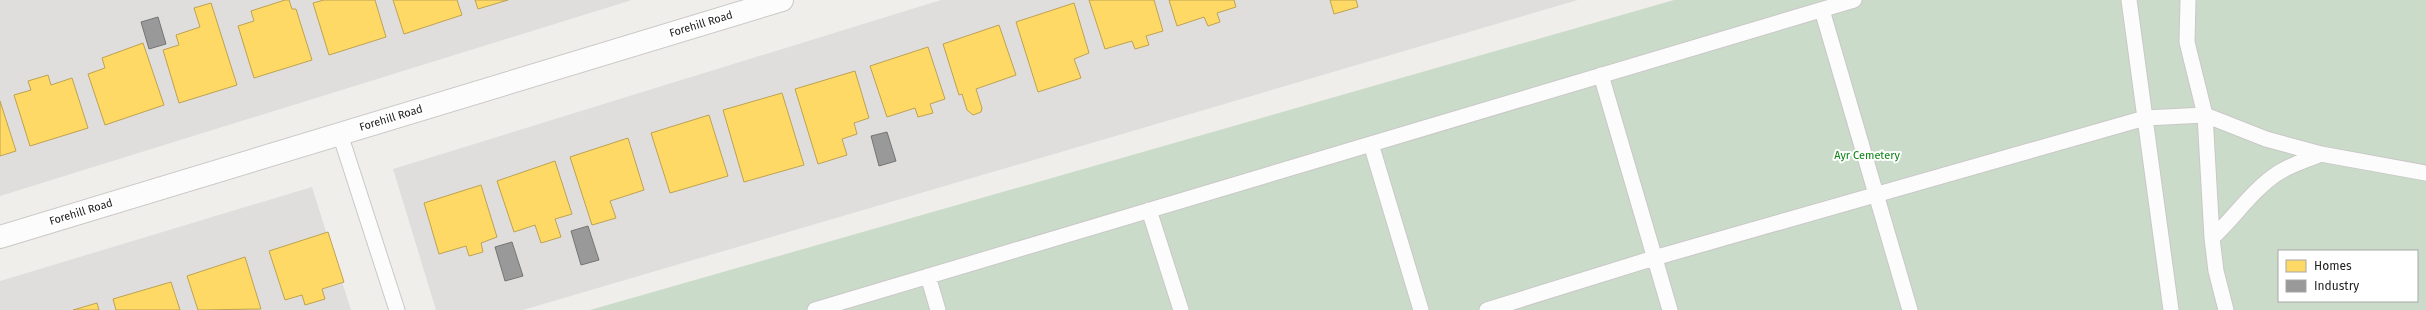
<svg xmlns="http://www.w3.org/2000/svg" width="2426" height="310" font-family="'Fira Sans',sans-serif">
  <rect width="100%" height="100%" fill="#f0eeeb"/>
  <path fill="#dfdedc" d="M0 0H632L0 196Z
    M941 0H1578L523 310H436L393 169Z
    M312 187 351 310H0V281Z"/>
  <path fill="#cadbca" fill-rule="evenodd" d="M1674 0H2426V310H590ZM2279 251H2417V301H2279Z"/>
  <path fill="#ffd966" stroke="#bda252" d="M285 0H289L292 9H296L312 60 254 78 238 26 254 21 251 11Z
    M324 0H375L386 37 329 55 313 3Z
    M393 0H457L462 15 404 34Z
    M475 0H508L478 9Z
    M1089 0H1154L1163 31 1146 36 1149 45 1135 49 1132 41 1105 49Z
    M1169 0H1234L1236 7 1217 13 1220 22 1208 26 1204 17 1177 26Z
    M1330 0H1356L1358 7 1334 14Z
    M211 3 237 85 179 103 163 50 179 45 176 35 200 27 194 8Z
    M1074 3 1089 53 1074 59 1081 78 1038 92 1016 22Z
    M999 25 1016 75 976 89 982 108 981 112 973 115 967 110 962 94 959 95 943 44Z
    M143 43 164 105 105 125 88 74 105 68 102 58Z
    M928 47 945 99 930 104 933 113 918 117 915 108 887 117 870 66Z
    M855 71 869 118 854 123 857 134 842 139 847 155 818 164 795 89Z
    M48 75 51 85 72 78 88 128 30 146 14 95 31 90 28 81Z
    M782 93 804 165 744 182 723 110Z
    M0 101 16 151 0 156Z
    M709 115 728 176 670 193 651 133Z
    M628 138 644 190 610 201 616 218 592 225 570 157Z
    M555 161 572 214 555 219 561 237 541 243 535 225 514 232 497 181Z
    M481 185 497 237 481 243 483 252 469 256 466 246 439 254 424 203Z
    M328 232 344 282 322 289 325 299 305 305 302 295 285 300 269 251Z
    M245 257 261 309 198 310 187 276Z
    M171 282 180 310H116L113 299Z
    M97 303 99 310H73Z"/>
  <path fill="#999" stroke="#757575" d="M158 17 166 44 149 49 141 22Z
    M887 132 896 161 879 166 871 136Z
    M588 226 599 260 581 265 571 231Z
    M512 242 523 276 505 281 495 247Z"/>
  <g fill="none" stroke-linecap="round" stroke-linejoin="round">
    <defs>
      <path id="lane" d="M2129 0 2171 310
        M2188 0 2187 42 2205 115 2212 238 2216 271 2226 310
        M1822 10 1910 310
        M1601 75 1670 310
        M340 134 397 310
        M1371 144 1854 0
        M1149 210 1181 310
        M2212 238C2234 218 2252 190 2278 173 2290 165 2307 160 2321 154
        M928 276 938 310
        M815 310 1371 144 1421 310
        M1487 310 1654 258 2145 118 2205 115 2266 139 2321 154 2426 173"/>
      <path id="street" d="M0 237 782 0"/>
    </defs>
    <use href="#lane" stroke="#c9c8c7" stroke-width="17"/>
    <use href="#street" stroke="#c9c8c7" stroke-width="24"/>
    <use href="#lane" stroke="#fdfcfc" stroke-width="15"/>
    <use href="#street" stroke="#fdfcfc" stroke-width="22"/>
  </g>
  <g text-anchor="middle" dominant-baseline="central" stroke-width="4" stroke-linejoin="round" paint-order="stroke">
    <g font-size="11" fill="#222" stroke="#fff">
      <text transform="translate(701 24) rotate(-17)">Forehill Road</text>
      <text transform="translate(391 118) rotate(-17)">Forehill Road</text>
      <text transform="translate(81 212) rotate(-17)">Forehill Road</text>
    </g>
    <g font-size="11" fill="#0c8416" stroke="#fff">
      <text x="1867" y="155">Ayr Cemetery</text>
    </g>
  </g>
  <rect x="2278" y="250" width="140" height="52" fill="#ffffff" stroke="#a7a7a7"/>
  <rect x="2286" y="260" width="20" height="12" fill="#ffd966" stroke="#a7a7a7"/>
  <text x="2314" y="270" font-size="12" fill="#222222">Homes</text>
  <rect x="2286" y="280" width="20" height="12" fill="#999999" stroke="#a7a7a7"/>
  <text x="2314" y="290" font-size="12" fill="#222222">Industry</text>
</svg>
